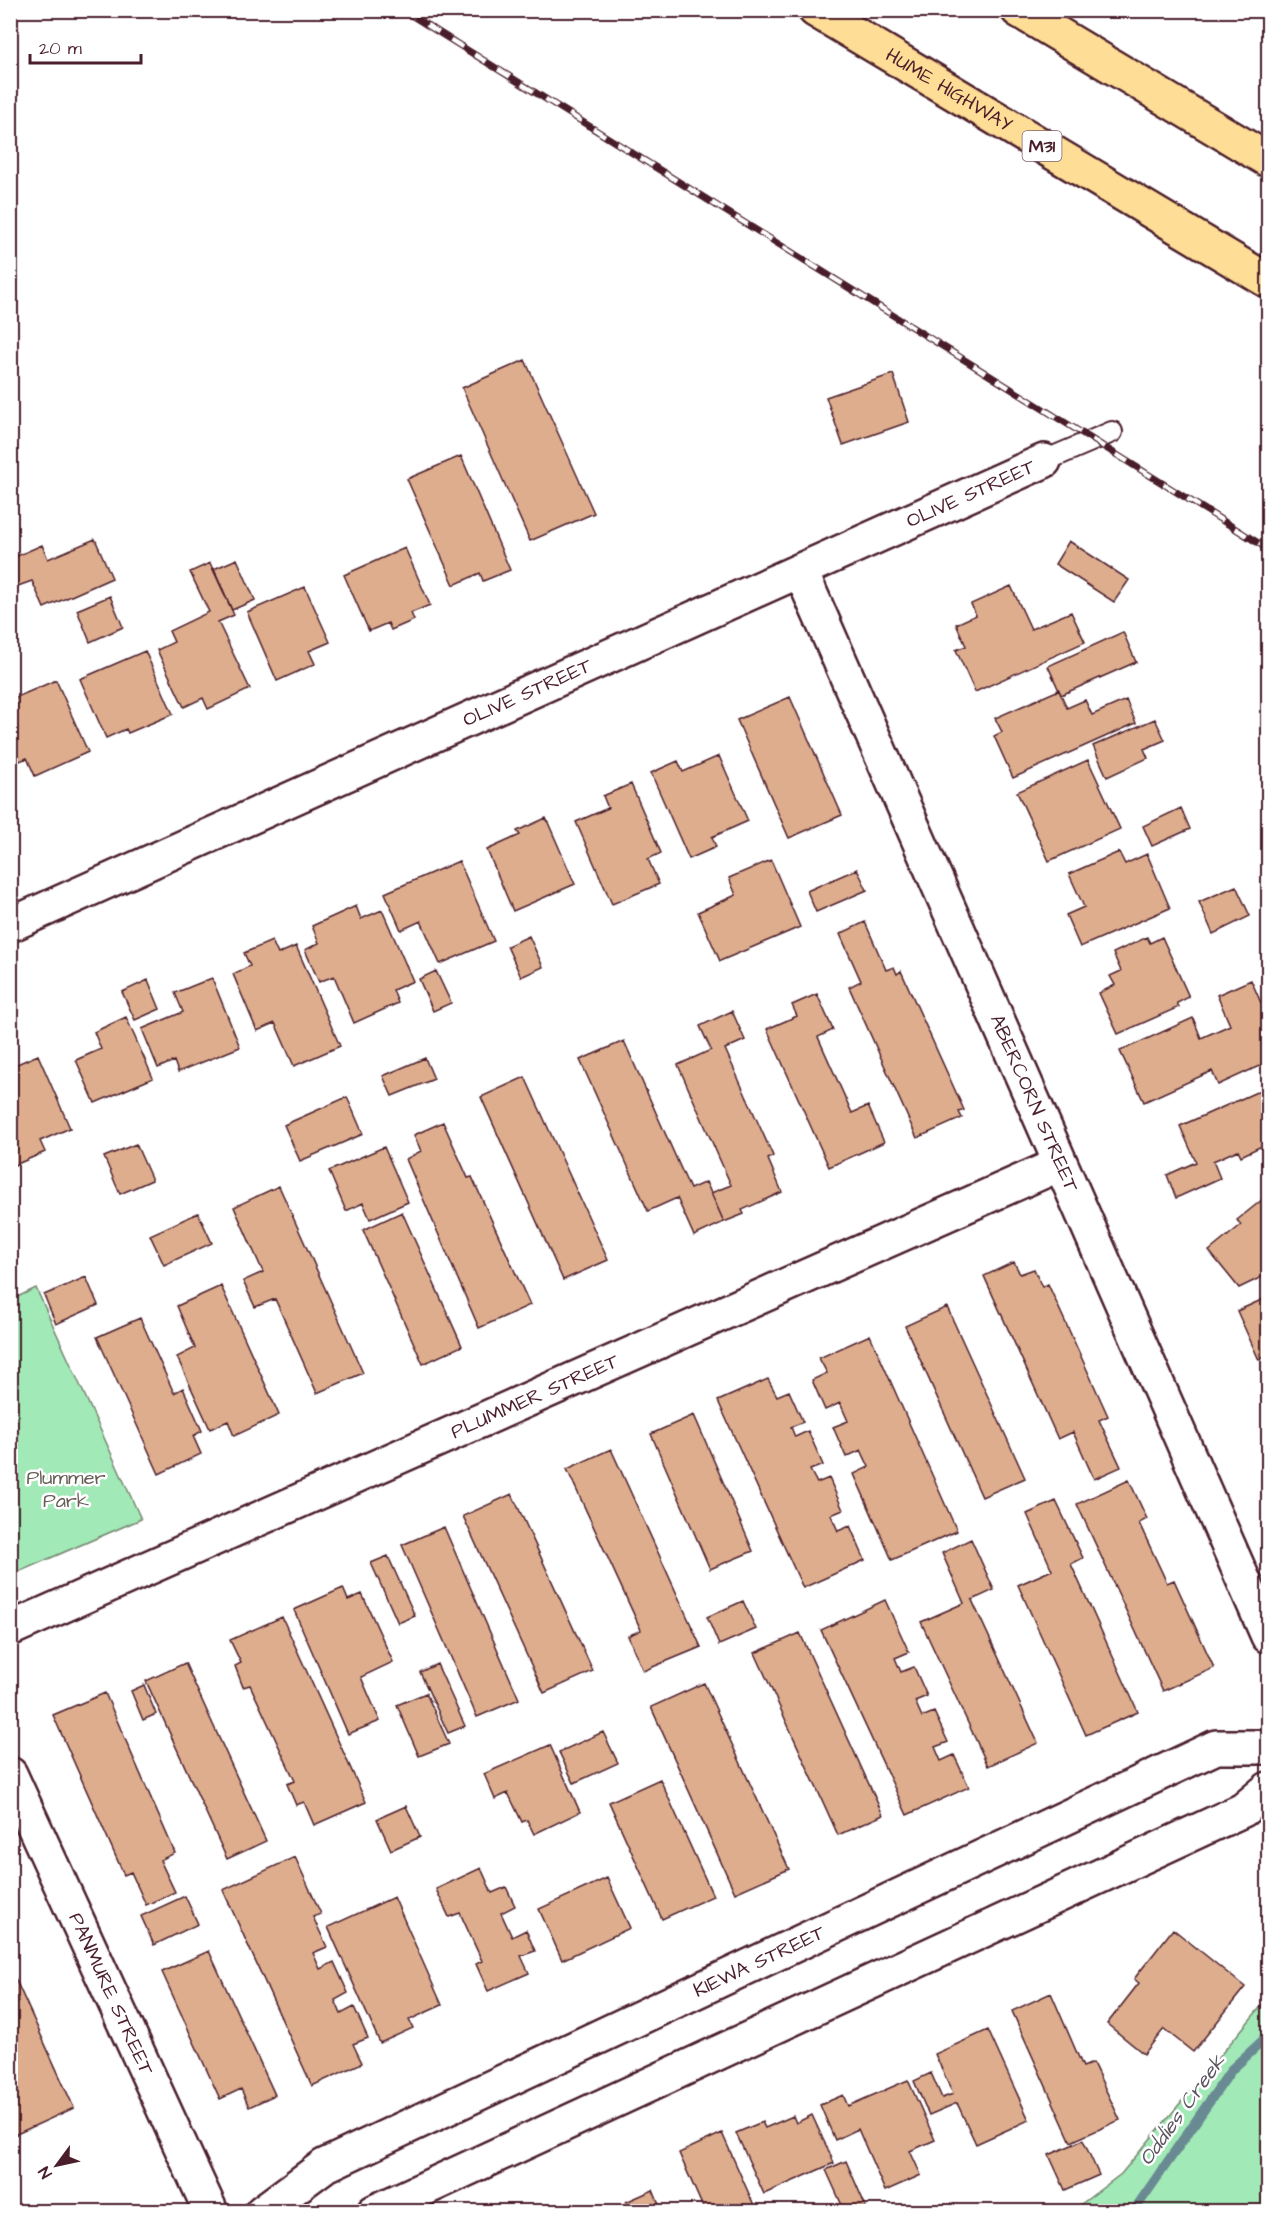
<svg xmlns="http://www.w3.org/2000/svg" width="1279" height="2222" font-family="'Architects Daughter',sans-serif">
  <rect width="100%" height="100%" fill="#fff"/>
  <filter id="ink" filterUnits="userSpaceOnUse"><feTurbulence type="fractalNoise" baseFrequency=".0167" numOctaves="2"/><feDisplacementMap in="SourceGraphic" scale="12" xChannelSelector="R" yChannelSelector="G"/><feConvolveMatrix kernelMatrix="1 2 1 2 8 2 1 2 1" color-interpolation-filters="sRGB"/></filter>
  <g filter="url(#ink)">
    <path fill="#a1e9b6" stroke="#768470" stroke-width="1.5" d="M36 1288 141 1519 11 1575V1300Z
      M1268 1998V2211H1072L1121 2174Z"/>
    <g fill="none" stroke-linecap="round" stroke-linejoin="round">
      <path stroke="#6a8a93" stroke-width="10" d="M1133 2212 1232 2069 1268 2036"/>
    </g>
    <path fill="#ddad8e" stroke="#4a1f2b" stroke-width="1.5" d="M525 360 594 513 530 541 462 388Z
      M893 374 909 422 843 445 826 397Z
      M461 456 510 570 483 581 480 573 454 585 407 479Z
      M95 539 112 578 44 608 32 581 18 586 10 568V559L42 545 48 559Z
      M1069 541 1129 580 1114 602 1055 564Z
      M405 548 430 605 411 613 414 620 391 630 388 623 369 631 344 575Z
      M237 559 255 600 232 610 214 569Z
      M210 563 234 615 218 622 250 689 208 709 203 698 184 707 157 650 174 642 169 631 209 612 190 572Z
      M1011 586 1031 629 1071 612 1085 642 975 692 956 650 966 646 956 624 976 615 971 604Z
      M305 587 330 642 309 651 315 664 277 681 247 612Z
      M110 596 123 627 90 642 77 610Z
      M1123 632 1136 662 1061 695 1048 666Z
      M145 651 173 714 128 733 126 729 106 738 80 679Z
      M56 680 88 752 35 776 27 758 10 765V700Z
      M1059 690 1067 708 1085 700 1092 715 1126 700 1136 723 1013 778 994 736 1002 732 995 718Z
      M790 697 842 815 789 838 737 720Z
      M1155 719 1165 740 1144 749 1148 758 1107 777 1093 746Z
      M719 756 748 821 712 837 716 847 689 859 651 773 678 761 683 772Z
      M1088 760 1120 829 1049 861 1017 792Z
      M631 784 661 853 648 859 659 884 612 904 576 822 608 808 603 796Z
      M1181 808 1190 829 1152 846 1143 826Z
      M546 818 575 884 513 911 487 850 520 835 517 831Z
      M1119 852 1125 864 1147 854 1170 908 1080 947 1066 915 1084 907 1069 874Z
      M771 860 800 927 720 961 698 912 736 895 729 878Z
      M459 861 494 941 440 964 421 921 401 930 385 893Z
      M857 869 867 890 816 912 807 891Z
      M1236 886 1250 916 1213 934 1199 902Z
      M356 906 361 919 382 910 413 981 393 990 398 1003 354 1023 334 976 319 982 305 950 319 943 312 926Z
      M865 922 886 970 894 967 897 974 901 971 964 1110 959 1112 962 1118 917 1138 849 987 861 981 840 934Z
      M529 936 543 967 521 977 507 946Z
      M1147 937 1150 943 1162 937 1189 997 1177 1003 1179 1007 1118 1034 1099 993 1115 985 1110 976 1121 971 1113 953Z
      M272 941 278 954 296 946 340 1046 294 1066 275 1023 257 1031 233 974 250 966 244 953Z
      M436 971 451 1003 433 1011 419 979Z
      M212 978 240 1047 178 1072 174 1061 158 1068 142 1029 183 1012 175 993Z
      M148 980 160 1009 135 1020 122 992Z
      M1251 980 1268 1019V1062L1218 1085 1212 1071 1144 1102 1120 1051 1193 1018 1201 1038 1230 1025 1217 995Z
      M817 994 833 1030 818 1037 852 1113 868 1106 884 1142 829 1167 767 1029 797 1016 792 1005Z
      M732 1011 745 1040 725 1049 773 1156 768 1159 782 1192 742 1210 744 1214 724 1222 711 1193 731 1185 678 1065 711 1050 700 1026Z
      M126 1017 153 1078 95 1103 76 1060 101 1049 94 1032Z
      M624 1041 690 1189 706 1182 724 1222 694 1236 677 1198 648 1211 580 1060Z
      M38 1055 70 1128 40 1141 45 1152 10 1167V1067Z
      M425 1058 434 1079 392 1096 383 1076Z
      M525 1077 608 1260 563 1280 481 1097Z
      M1268 1087V1143L1241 1156 1238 1150 1213 1161 1220 1178 1176 1198 1167 1175 1196 1162 1180 1126Z
      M347 1097 363 1134 300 1161 284 1125Z
      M443 1122 468 1178 472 1177 530 1305 479 1328 406 1159 421 1151 414 1135Z
      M136 1144 152 1180 120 1194 104 1157Z
      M384 1147 408 1202 370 1219 363 1203 346 1211 329 1171Z
      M279 1186 363 1373 317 1393 275 1299 255 1307 243 1281 263 1272 234 1207Z
      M1268 1195V1274L1239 1288 1209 1251 1241 1225 1237 1220Z
      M402 1212 462 1346 423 1364 363 1230Z
      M198 1213 212 1243 164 1265 150 1235Z
      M1014 1262 1020 1274 1034 1269 1042 1287 1048 1284 1108 1416 1099 1420 1121 1467 1094 1479 1073 1432 1058 1439 984 1276Z
      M86 1277 98 1305 56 1324 44 1295Z
      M221 1286 279 1415 234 1436 228 1421 210 1429 177 1357 195 1348 177 1306Z
      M1268 1297V1355L1259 1360 1237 1311Z
      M947 1307 1025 1478 982 1497 905 1326Z
      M140 1318 174 1393 183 1388 202 1431 193 1436 201 1454 159 1474 97 1337Z
      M870 1335 957 1531 892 1560 854 1474 869 1467 861 1450 846 1457 833 1427 848 1421 840 1403 825 1410 812 1380 827 1373 819 1358Z
      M768 1379 777 1396 789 1391 803 1422 791 1427 795 1437 808 1431 823 1465 810 1470 817 1483 829 1478 843 1510 831 1515 838 1531 850 1526 865 1560 803 1588 718 1401Z
      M694 1415 753 1551 710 1569 651 1434Z
      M611 1449 701 1647 643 1671 628 1636 641 1630 567 1469Z
      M1129 1480 1147 1519 1139 1523 1167 1583 1174 1580 1214 1668 1163 1691 1077 1504Z
      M512 1494 593 1671 544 1693 463 1516Z
      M1056 1501 1083 1558 1071 1564 1138 1712 1086 1735 1018 1585 1052 1570 1027 1514Z
      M444 1527 519 1699 477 1717 402 1545Z
      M971 1539 994 1590 972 1600 1038 1743 988 1766 921 1622 964 1603 942 1553Z
      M388 1556 415 1616 398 1623 371 1563Z
      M343 1588 348 1600 362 1594 393 1662 361 1677 380 1721 348 1734 294 1610Z
      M885 1600 909 1652 895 1658 901 1672 914 1667 927 1696 915 1701 922 1717 934 1712 948 1742 935 1747 941 1761 954 1755 969 1787 907 1815 821 1630Z
      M743 1601 756 1629 719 1645 707 1617Z
      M282 1617 366 1802 314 1825 304 1802 296 1805 287 1784 295 1781 250 1685 243 1687 235 1666 241 1663 230 1640Z
      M800 1633 883 1815 838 1835 755 1653Z
      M185 1663 266 1841 227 1859 146 1681Z
      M437 1664 465 1726 448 1733 420 1672Z
      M704 1683 789 1869 735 1893 651 1707Z
      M144 1685 156 1714 143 1720 131 1691Z
      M105 1693 175 1853 160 1860 175 1892 146 1905 131 1872 124 1875 53 1715Z
      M426 1693 449 1744 419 1756 397 1705Z
      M603 1732 618 1763 574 1783 559 1752Z
      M550 1745 580 1812 534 1834 527 1820 522 1822 508 1793 495 1799 484 1774Z
      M660 1779 713 1896 662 1919 609 1802Z
      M406 1806 420 1837 391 1850 377 1819Z
      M295 1857 321 1914 313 1917 327 1947 313 1953 320 1969 334 1962 348 1993 335 2000 341 2014 354 2007 368 2038 353 2044 362 2063 312 2086 223 1890Z
      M481 1868 492 1893 506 1887 515 1906 501 1913 512 1937 526 1930 535 1951 521 1956 529 1973 488 1991 476 1964 482 1961 460 1913 449 1917 436 1889Z
      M607 1878 630 1928 562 1960 539 1909Z
      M185 1896 198 1924 154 1945 141 1916Z
      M394 1897 442 2005 409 2020 413 2028 380 2043 328 1927Z
      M1173 1929 1245 1987 1193 2052 1164 2029 1144 2054 1107 2024 1139 1983 1134 1979Z
      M209 1951 275 2095 249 2107 241 2089 220 2099 162 1972Z
      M10 1967 74 2108 10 2137Z
      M1051 1993 1083 2067 1093 2063 1120 2120 1071 2142 1012 2011Z
      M988 2030 1029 2120 976 2144 957 2103 929 2115 914 2081 931 2073 942 2098 953 2094 935 2054Z
      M908 2080 935 2140 910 2151 921 2175 885 2191 858 2129 835 2140 820 2105 843 2095 848 2106Z
      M812 2115 834 2163 764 2194 736 2133 762 2122 765 2128 793 2116 796 2123Z
      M722 2133 757 2212H705L679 2153Z
      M1083 2140 1099 2175 1065 2190 1049 2155Z
      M846 2161 866 2207 857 2212H845L826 2170Z
      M653 2190 662 2212H629L626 2202Z"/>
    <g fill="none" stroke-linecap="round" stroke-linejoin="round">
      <defs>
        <path id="lane" d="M1044 461 1112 432"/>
        <g id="street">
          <path id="s1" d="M801 572 1268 1636"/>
          <path id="s2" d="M10 925 1044 461"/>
          <path id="s3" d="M10 1629 1060 1164"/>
          <path id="s4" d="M10 1774 211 2212"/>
          <path id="s5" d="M262 2212 324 2166 1216 1747H1268"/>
          <path d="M374 2212 1243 1810 1268 1789"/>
        </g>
        <g id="highway">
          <path id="s6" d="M815 10 1268 281"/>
          <path d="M1018 10 1268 160"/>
        </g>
      </defs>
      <use href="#lane" stroke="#4a1f2b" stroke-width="24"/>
      <use href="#street" stroke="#4a1f2b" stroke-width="38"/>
      <use href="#highway" stroke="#4a1f2b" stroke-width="38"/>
      <use href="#lane" stroke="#fff" stroke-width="20"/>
      <use href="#street" stroke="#fff" stroke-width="33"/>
      <use href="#highway" stroke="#fedd96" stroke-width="33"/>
      <defs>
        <path id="rail" d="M403 10 1268 549"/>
      </defs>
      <use href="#rail" stroke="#4a1f2b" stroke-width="7"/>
      <use href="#rail" stroke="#fff" stroke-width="4.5" stroke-dasharray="14" stroke-linecap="butt"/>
    </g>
  </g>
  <g text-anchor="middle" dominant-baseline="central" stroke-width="5" stroke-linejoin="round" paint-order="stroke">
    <rect fill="#fff" stroke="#80626b" stroke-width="1.5" x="1022.5" y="131" width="39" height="30" rx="4.5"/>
    <g font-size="18" font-weight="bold" fill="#4a1f2b">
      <text x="1042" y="146">M31</text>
    </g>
    <g font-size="20" fill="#4a1f2b" stroke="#fff">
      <text stroke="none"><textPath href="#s6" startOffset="156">HUME HIGHWAY</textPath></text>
      <text stroke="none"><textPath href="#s2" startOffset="1053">OLIVE STREET</textPath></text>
      <text stroke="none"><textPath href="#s2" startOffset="567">OLIVE STREET</textPath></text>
      <text stroke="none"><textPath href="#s1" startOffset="580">ABERCORN STREET</textPath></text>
      <text stroke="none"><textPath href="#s3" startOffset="574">PLUMMER STREET</textPath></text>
      <text stroke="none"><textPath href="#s5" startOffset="558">KIEWA STREET</textPath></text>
      <text stroke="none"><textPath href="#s4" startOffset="242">PANMURE STREET</textPath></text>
    </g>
    <g font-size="20" fill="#645c55" stroke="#fff">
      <text x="66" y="1478">Plummer<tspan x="66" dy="23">Park</tspan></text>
    </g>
    <g font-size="21" font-style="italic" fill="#5a545f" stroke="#fff">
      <text transform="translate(1182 2110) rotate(-54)">Oddies Creek</text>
    </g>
  </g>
  <rect width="1279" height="2222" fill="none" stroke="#fff" stroke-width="36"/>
  <rect x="18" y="18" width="1243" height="2186" fill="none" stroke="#4a1f2b" stroke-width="2" filter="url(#ink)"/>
  <g transform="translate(57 2165) rotate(237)" stroke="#ffffff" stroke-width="4.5" paint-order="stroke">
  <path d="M0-4.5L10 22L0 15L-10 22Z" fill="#4a1f2b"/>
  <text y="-9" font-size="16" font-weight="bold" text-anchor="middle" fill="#4a1f2b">N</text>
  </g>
  <path d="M30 54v9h111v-9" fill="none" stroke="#4a1f2b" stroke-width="3"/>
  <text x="39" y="54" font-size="18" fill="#4a1f2b" stroke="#ffffff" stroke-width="4.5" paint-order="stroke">20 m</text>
</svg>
